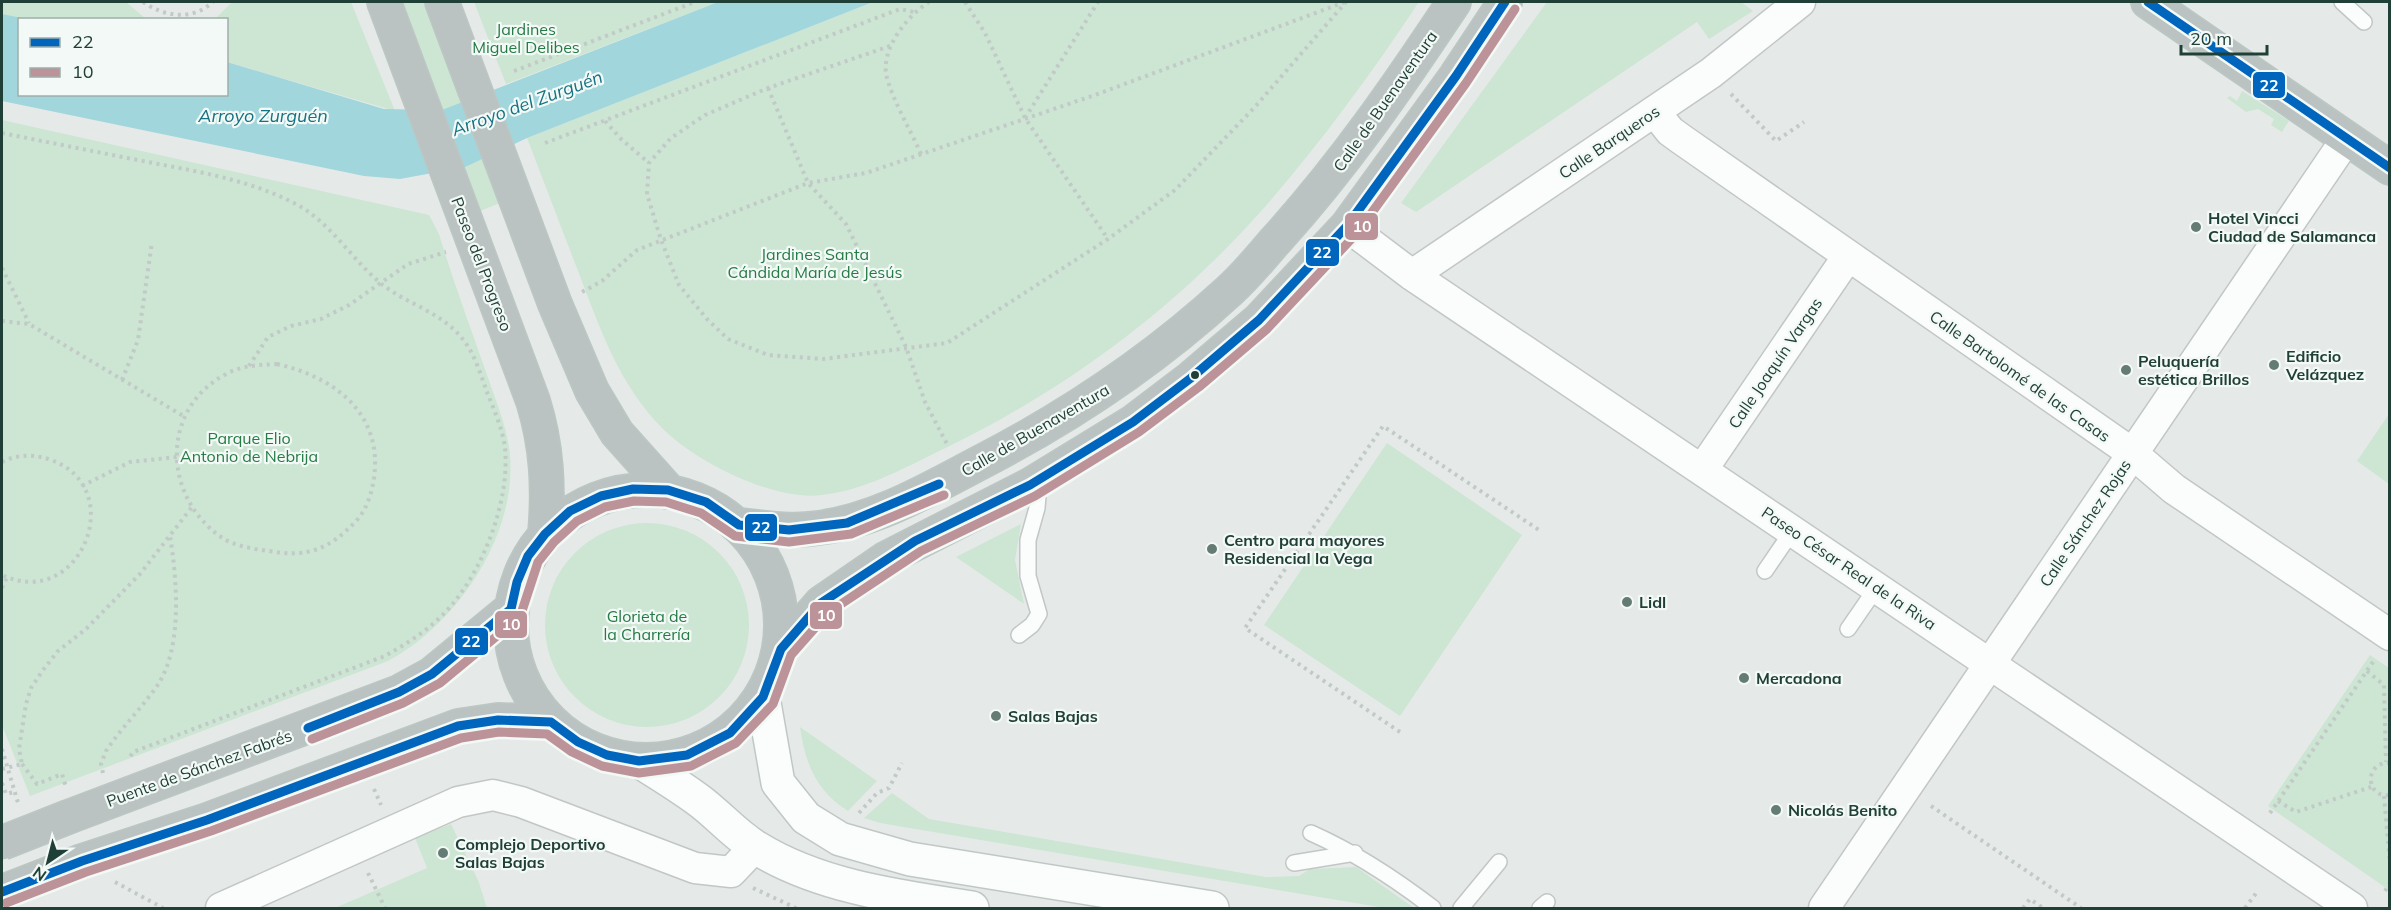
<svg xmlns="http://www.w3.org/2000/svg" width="2391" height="910" font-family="Mulish,sans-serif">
  <rect width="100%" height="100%" fill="#e5eae8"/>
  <path fill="#cde5d3" d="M2 2H126L146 19 27 20 2 14Z
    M232 2H351L395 111 227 62 226 20H214Z
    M402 2H425L500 203 480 211Z
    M474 2H718L506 84Z
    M873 2H1419C1371 74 1320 144 1263 209 1170 314 1057 396 931 455 897 472 860 491 822 495 774 501 698 463 664 430 619 386 600 328 578 271 561 227 544 182 527 138Z
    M1547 2H1741L1753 11 1709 39 1697 22 1416 212 1401 203Z
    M2242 91 2289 121 2282 132 2271 125 2274 119 2258 109 2246 112 2227 98 2230 96 2237 101Z
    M2 120 429 215 439 234C453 281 470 326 486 372 494 396 505 421 509 447 521 530 459 623 388 661L30 796 2 725Z
    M2389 414H2390L2389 484 2357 461Z
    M1387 443 1522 535 1400 716 1264 625Z
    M545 625a102 102 0 1 1 204 0a102 102 0 1 1-204 0Z
    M1021 524 1015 560 1024 604 956 557Z
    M2370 655 2389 668V890L2268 806Z
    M800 727 877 781 848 811C816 791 805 763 800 727Z
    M892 793 929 819 1266 877 1299 876 1310 869 1356 867 1414 908H1385L880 823 864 818Z
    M451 824 478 880 487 908H335L427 868 415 838Z"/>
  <path fill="#a2d6dd" d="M718 2H873L527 138 465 167 400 179 364 176 2 101V14L27 19 20 20V94H226L227 62 384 109 442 110Z"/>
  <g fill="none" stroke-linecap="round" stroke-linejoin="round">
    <defs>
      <path id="lane" d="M2342 2 2364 22
        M1765 571 1793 530
        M1848 629 1877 587
        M1019 635 1032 625 1039 614 1028 576V540L1037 508 1038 496 1030 485
        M1311 833C1356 853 1394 878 1433 908
        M1294 863 1355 853
        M1461 908 1499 862
        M1540 908 1547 902"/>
      <path id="street" d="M1655 112 1670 131 1681 139 2132 453 2174 489 2390 635
        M1347 226 1412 275 2352 908
        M1412 275 1711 73 1800 2
        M1702 470 1848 256
        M221 908 458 802 493 795 521 802 695 868 731 872 755 847
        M1824 908 2347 138"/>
      <path id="secondary" d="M763 697 778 783 806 818 840 839 910 859 1212 908
        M639 761C658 773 678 785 697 799 718 814 735 835 757 848 820 887 901 897 972 908"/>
      <path id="highway" d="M384 2 533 401C547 446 549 488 545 534
        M442 2 555 304 592 391 617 433 668 490
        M2148 2 2390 168
        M511 625a135 135 0 1 1 270 0a135 135 0 1 1-270 0Z
        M739 525C766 528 792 532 818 528 877 521 933 487 985 460 1075 413 1154 360 1229 291 1246 276 1261 257 1276 240 1344 165 1399 85 1454 2
        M781 649 821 603 885 559 1030 485 1133 422 1191 378 1259 320 1347 226 1456 76 1505 2
        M68 817 399 692 432 674 511 609
        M82 861 207 820 458 726 498 720 551 722"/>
    </defs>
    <use href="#lane" stroke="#c2c7c5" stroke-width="18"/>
    <use href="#street" stroke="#c2c7c5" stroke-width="33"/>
    <use href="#secondary" stroke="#c0c8c5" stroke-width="36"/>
    <use href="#highway" stroke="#bcc7c4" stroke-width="36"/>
    <path stroke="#c1cac7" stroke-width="4" stroke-dasharray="3 4.5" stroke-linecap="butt" d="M143 2C165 17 192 21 213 2
      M965 2 985 33 1025 118 1108 239
      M890 46 768 88 705 115 671 138 649 163 647 194 661 240 679 285 707 319 728 339 768 355 823 359 947 343 1108 239 1175 190 1254 108 1346 2
      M514 71 695 2
      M768 88 808 183 846 224 906 347 925 402 948 446
      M1731 94 1776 141 1804 122
      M1025 118 1098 2
      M605 121 621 139 649 163
      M2 133C52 143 102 153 153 163 200 172 248 180 292 202 329 220 348 255 378 281 403 303 438 310 460 336 474 351 480 373 487 392 494 410 503 430 505 448 510 500 484 568 450 607 432 628 408 643 385 656L133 752 128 760
      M545 143 900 9 914 12
      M921 154C910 129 894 103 887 78 879 50 908 15 929 2
      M2 268 29 323
      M582 292 602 281 637 250 808 183 866 173 1095 95 1345 2
      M2 321 29 324 185 417
      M277 364C334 377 383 413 374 478 372 492 367 509 357 520 330 549 308 558 269 551 253 549 234 546 221 537 162 496 160 407 228 373 244 365 260 365 277 364Z
      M249 366 268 337 291 326 321 319 349 305 408 264 446 252
      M122 380 138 340 152 242
      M2 462C17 454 35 454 51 460 130 488 80 612 2 575
      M82 486 130 462 177 457
      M2 588 7 577
      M2367 671 2384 685 2386 762
      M1400 732 1245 628 1383 426 1539 530
      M2 749 19 806
      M2390 763C2364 761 2365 799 2390 795
      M22 764 37 784 62 774 66 787
      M2 769 22 764 19 749 26 704 31 688 43 670 58 651 86 629 140 574 192 507
      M103 773 101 764 106 751C121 728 141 709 157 686 183 648 177 579 170 536
      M2 783 6 794 14 792
      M374 789 381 805
      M2384 796 2390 863
      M2278 801 2296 812 2371 787
      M1931 806 2081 908
      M859 813 877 793 889 788 902 763
      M2270 813 2375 659
      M368 873 385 908
      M115 882 163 908
      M753 888 796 908
      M2385 891 2390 883
      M2023 908 2030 899 2043 908
      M2245 908 2257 892"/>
    <use href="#lane" stroke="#fbfcfc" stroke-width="15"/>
    <use href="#street" stroke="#fbfcfc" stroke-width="30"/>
    <use href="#secondary" stroke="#fbfcfc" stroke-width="33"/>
    <use href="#highway" stroke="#bac3c1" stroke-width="33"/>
    <defs>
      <path id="highway-bridge" d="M2 843 68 817
        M2 892 82 861"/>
    </defs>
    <use href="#highway-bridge" stroke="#bcc7c4" stroke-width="36" stroke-linecap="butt"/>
    <use href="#highway-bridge" stroke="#bac3c1" stroke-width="33"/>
    <defs>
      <path id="bus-1" d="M2148 2 2390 168
        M308 728 399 692 432 674 511 609 517 582 528 556 545 534 570 511 601 496 633 489 668 490 706 502 739 525 789 530 847 523 939 484
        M2 892 82 861 207 820 458 726 498 720 551 722 578 742 607 755 639 761 687 755 730 733 763 697 781 649 821 603 915 541 1030 485 1133 422 1191 378 1259 320 1347 226 1456 76 1505 2"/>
      <path id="bus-2" d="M312 739 403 703 440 683 520 617 538 562 554 542 577 521 605 507 634 501 666 502 701 513 735 536 789 542 851 534 944 495
        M6 903 86 872 211 831 461 738 499 732 547 734 572 752 602 766 639 773 691 766 736 743 773 704 791 655 829 612 921 551 1035 496 1139 432 1199 387 1267 329 1357 233 1466 83 1515 9"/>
    </defs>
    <use href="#bus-1" stroke="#f3f9f6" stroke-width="14"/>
    <use href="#bus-2" stroke="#f3f9f6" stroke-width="14"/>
    <use href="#bus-1" stroke="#0065bd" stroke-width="9"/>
    <use href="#bus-2" stroke="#bc9398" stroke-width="9"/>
  </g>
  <g fill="#657c75" stroke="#f3f9f6" stroke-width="2">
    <circle cx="2196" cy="227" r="6"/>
    <circle cx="2274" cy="365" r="6"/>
    <circle cx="2126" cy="370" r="6"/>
    <circle cx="1212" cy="549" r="6"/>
    <circle cx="1627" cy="602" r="6"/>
    <circle cx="1744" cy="678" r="6"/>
    <circle cx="996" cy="716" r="6"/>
    <circle cx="1776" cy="810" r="6"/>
    <circle cx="443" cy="853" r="6"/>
  </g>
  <circle fill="#204037" stroke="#f3f9f6" stroke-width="2" cx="1195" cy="375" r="5"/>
  <g text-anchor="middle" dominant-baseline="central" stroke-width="4.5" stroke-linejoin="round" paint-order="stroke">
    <g font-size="16" fill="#267b45" stroke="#f3f9f6">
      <text x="526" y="29">Jardines<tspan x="526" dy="18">Miguel Delibes</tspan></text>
      <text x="815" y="254">Jardines Santa<tspan x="815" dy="18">Cándida María de Jesús</tspan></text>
      <text x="249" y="438">Parque Elio<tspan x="249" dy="18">Antonio de Nebrija</tspan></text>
      <text x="647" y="616">Glorieta de<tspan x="647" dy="18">la Charrería</tspan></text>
    </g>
    <g font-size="16" fill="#204037" stroke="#f3f9f6">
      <text transform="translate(1385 101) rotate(-55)">Calle de Buenaventura</text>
      <text transform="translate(1609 142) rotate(-34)">Calle Barqueros</text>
      <text transform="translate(482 264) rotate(69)">Paseo del Progreso</text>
      <text transform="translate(1775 363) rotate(-56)">Calle Joaquín Vargas</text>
      <text transform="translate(2020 376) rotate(35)">Calle Bartolomé de las Casas</text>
      <text transform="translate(1035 430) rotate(-30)">Calle de Buenaventura</text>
      <text transform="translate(2085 523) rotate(-56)">Calle Sánchez Rojas</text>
      <text transform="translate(1849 568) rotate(34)">Paseo César Real de la Riva</text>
      <text transform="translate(199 768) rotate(-20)">Puente de Sánchez Fabrés</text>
    </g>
    <g font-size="16" font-weight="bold" fill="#204037" stroke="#f3f9f6" text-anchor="start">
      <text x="2208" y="218">Hotel Vincci<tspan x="2208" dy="18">Ciudad de Salamanca</tspan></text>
      <text x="2286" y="356">Edificio<tspan x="2286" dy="18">Velázquez</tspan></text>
      <text x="2138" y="361">Peluquería<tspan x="2138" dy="18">estética Brillos</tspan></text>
      <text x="1224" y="540">Centro para mayores<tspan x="1224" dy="18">Residencial la Vega</tspan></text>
      <text x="1639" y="602">Lidl</text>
      <text x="1756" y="678">Mercadona</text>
      <text x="1008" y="716">Salas Bajas</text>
      <text x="1788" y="810">Nicolás Benito</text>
      <text x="455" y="844">Complejo Deportivo<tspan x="455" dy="18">Salas Bajas</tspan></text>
    </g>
    <g font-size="18" font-style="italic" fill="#147282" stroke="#f3f9f6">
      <text transform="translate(527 103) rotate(-20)">Arroyo del Zurguén</text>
      <text x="263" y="115">Arroyo Zurguén</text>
    </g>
  </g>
  <g stroke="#f3f9f6" stroke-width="2">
    <rect x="2252" y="71" width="34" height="28" rx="6" fill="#0065bd"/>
    <rect x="1344" y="212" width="35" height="29" rx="6" fill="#bc9398"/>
    <rect x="1305" y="238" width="35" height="29" rx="6" fill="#0065bd"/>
    <rect x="744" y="513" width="34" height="29" rx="6" fill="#0065bd"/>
    <rect x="809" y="601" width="34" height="29" rx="6" fill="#bc9398"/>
    <rect x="494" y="610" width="34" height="29" rx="6" fill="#bc9398"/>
    <rect x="454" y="627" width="35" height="29" rx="6" fill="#0065bd"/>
  </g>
  <g font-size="16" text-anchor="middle" font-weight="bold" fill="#fff">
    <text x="2269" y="91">22</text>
    <text x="1362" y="232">10</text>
    <text x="1322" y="258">22</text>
    <text x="761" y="533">22</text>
    <text x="826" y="621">10</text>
    <text x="511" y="630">10</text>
    <text x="471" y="647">22</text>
  </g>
  <rect width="2391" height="910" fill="none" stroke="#204037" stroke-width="6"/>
  <rect x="18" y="18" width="210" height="78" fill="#f3f9f6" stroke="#9fafaa" stroke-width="1.5"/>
  <rect x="30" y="38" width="30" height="9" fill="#0065bd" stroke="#9fafaa" stroke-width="1.5"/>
  <text x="72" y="48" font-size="18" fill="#204037">22</text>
  <rect x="30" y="68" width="30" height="9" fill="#bc9398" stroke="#9fafaa" stroke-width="1.5"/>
  <text x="72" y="78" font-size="18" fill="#204037">10</text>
  <g transform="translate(48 862) rotate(215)" stroke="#f3f9f6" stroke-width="4.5" paint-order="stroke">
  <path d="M0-4.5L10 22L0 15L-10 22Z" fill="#204037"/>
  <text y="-9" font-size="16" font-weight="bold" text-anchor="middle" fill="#204037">N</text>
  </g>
  <path d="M2181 45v9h86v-9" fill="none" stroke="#204037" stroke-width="3"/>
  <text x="2190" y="45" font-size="18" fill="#204037" stroke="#f3f9f6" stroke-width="4.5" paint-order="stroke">20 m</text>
</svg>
